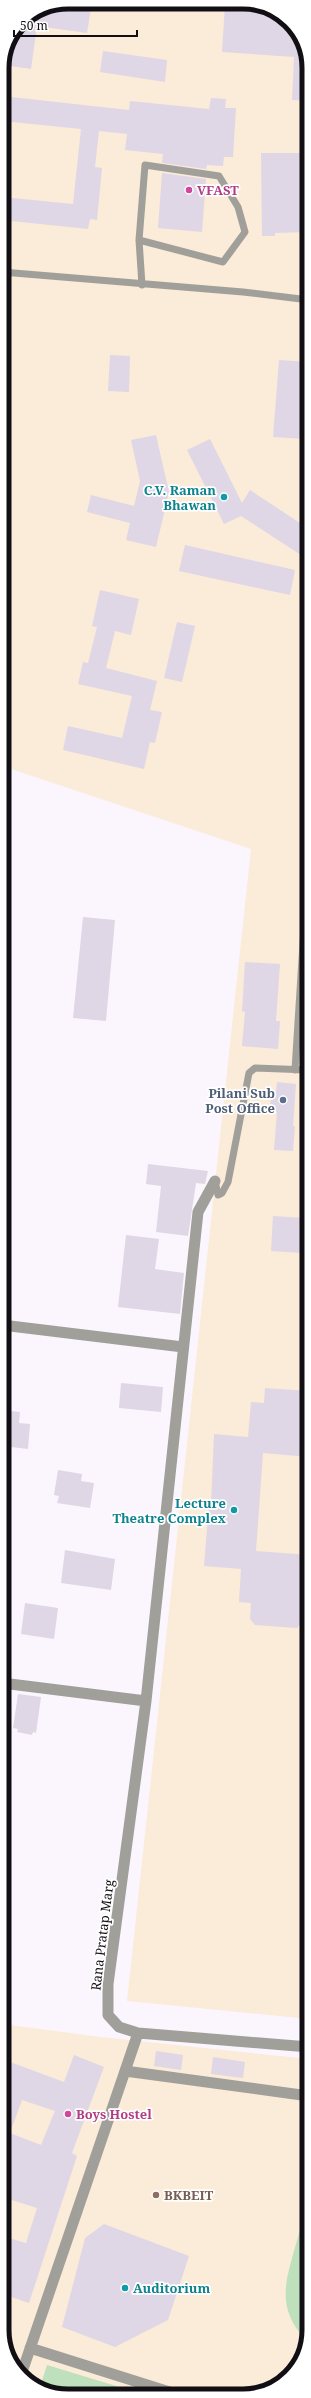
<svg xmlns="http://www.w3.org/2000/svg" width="311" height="2398" font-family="'Noto Serif',serif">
  <rect width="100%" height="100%" fill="#fbf6fe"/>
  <path fill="#fbebd9" d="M68 2 260 4 293 25 309 63V2019L127 2001 251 849 2 766V67L21 21Z
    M2 2024 101 2037 309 2059V2331L293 2374 248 2396 51 2394 18 2373 2 2335Z"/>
  <path fill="#bee0bd" d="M309 2198V2331L306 2340C278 2310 284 2286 294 2251 299 2233 304 2216 309 2198Z
    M47 2365 126 2389 125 2395 51 2394 40 2387Z"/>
  <path fill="#dfd7e5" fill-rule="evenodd" d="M70 2H92L87 33 37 26 31 69 3 65 21 21Z
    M225 4 263 6 293 25 309 63V101L292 100 294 57 222 52Z
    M103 51 167 60 165 82 100 72Z
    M2 96 129 110 130 101 209 109 211 98 226 99 225 108H236L233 157H224L223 166 207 165 206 169 162 163 163 154 125 150 127 134 99 131 95 167 102 168 97 220 90 219 88 229 2 220V197L73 204 81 129 2 121Z
    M261 153H309V232L275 233V236H262Z
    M162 173 206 179 202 232 158 228Z
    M110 355 130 356 129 392 108 391Z
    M279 360 309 362 304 439 273 437Z
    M156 435 169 492 156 547 126 540 130 523 87 512 91 495 134 506 140 481 131 440Z
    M210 439 242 503 250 490 309 529V543L301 555 241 516 224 524 187 450Z
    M185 545 295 570 290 595 179 571Z
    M100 590 139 599 131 635 115 631 106 668 157 681 150 710 162 712 155 743 150 742 144 769 63 750 68 726 122 738 132 696 78 684 83 662 88 663 97 627 92 626Z
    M177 622 195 626 182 682 164 678Z
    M83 917 115 920 106 1021 73 1018Z
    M245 962 280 964 276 1021H280L278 1049 242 1046 245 1012 242 1011Z
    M277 1082 296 1084 293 1126H295L293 1151 274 1150 277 1112 270 1110 271 1090 276 1091Z
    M148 1164 208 1171 205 1184 196 1183 188 1236 156 1232 161 1186 146 1184Z
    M273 1216 304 1218 302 1253 271 1251Z
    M126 1235 159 1239 155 1269 184 1273 180 1314 118 1307Z
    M121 1383 163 1387 161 1412 119 1408Z
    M265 1388 309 1391V1457L263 1453 256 1551 309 1555V1607H303L301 1623 297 1628 255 1625 250 1619 251 1603 239 1602 241 1569 204 1566 209 1504H211L214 1434 248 1437 251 1402 264 1403Z
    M3 1410 20 1412 19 1423 30 1424 28 1449 2 1446Z
    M58 1470 82 1474 81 1481 94 1483 90 1508 57 1503 59 1496 54 1495Z
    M65 1550 115 1559 111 1590 61 1583Z
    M25 1603 58 1608 54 1639 21 1634Z
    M18 1694 41 1697 36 1733 33 1732 32 1735 17 1732 18 1729 13 1728Z
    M156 2051 183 2055 181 2070 154 2066Z
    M74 2055 104 2067 72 2153 77 2156 29 2303 2 2294V2236L26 2243 37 2208 2 2197V2093L6 2080 2 2079V2059L64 2082ZM22 2100 55 2111 41 2145 10 2133Z
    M213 2057 245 2062 243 2078 211 2074Z
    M104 2224 189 2256 168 2320 115 2347 62 2327 85 2238Z"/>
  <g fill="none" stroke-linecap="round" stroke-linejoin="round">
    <path stroke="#a19f99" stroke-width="7" d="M139 240 223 262 245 232 238 207 219 176 145 165 139 240 142 285
      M2 272 243 292 309 300
      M295 1070 309 848
      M215 1181 218 1195 222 1193 228 1182 249 1073 255 1068 309 1070"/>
    <path stroke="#a19f99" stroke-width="11" d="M215 1181 198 1212 146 1701 108 1984V2015L119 2027 138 2033 309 2047
      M2 1325 183 1347
      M2 1683 146 1701
      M125 2071 309 2096
      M30 2348 179 2395
      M21 2375 138 2033"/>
  </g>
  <g fill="#d1479c" stroke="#fff" stroke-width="1.5">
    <circle cx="189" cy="190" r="4"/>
    <circle cx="68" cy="2114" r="4"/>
  </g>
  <g fill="#0f9aa8" stroke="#fff" stroke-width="1.5">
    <circle cx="224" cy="497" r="4"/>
    <circle cx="234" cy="1510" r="4"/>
    <circle cx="125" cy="2288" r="4"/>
  </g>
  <circle fill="#5c6f8a" stroke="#fff" stroke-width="1.5" cx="283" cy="1100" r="4"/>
  <circle fill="#8d6e63" stroke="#fff" stroke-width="1.5" cx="156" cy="2195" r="4"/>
  <g text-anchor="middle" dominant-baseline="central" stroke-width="3.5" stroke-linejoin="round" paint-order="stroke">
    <g font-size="13" font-weight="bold" fill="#b23c85" stroke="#fff" text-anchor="start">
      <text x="197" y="190">VFAST</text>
      <text x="76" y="2114">Boys Hostel</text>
    </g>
    <g font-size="13" font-weight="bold" fill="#0d838f" stroke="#fff" text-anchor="end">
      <text x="216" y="490">C.V. Raman<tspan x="216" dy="15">Bhawan</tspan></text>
      <text x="226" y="1503">Lecture<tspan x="226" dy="15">Theatre Complex</tspan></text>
      <text x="133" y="2288" text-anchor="start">Auditorium</text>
    </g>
    <g font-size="13" font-weight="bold" fill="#4e5e75" stroke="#fff" text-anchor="end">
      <text x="275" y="1093">Pilani Sub<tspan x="275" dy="15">Post Office</tspan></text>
    </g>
    <g font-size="13" fill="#120f14" stroke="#fff">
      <text transform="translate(102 1935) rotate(-83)">Rana Pratap Marg</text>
    </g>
    <g font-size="13" font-weight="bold" fill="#785e54" stroke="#fff" text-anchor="start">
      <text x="164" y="2195">BKBEIT</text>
    </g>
  </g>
  <path d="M0 0H311V2398H0ZM68 9H243A59 59 0 0 1 302 68V2330A59 59 0 0 1 243 2389H68A59 59 0 0 1 9 2330V68A59 59 0 0 1 68 9Z" fill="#fff" fill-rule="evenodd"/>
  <path fill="none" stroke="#120f14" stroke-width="5" d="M68 9H243A59 59 0 0 1 302 68V2330A59 59 0 0 1 243 2389H68A59 59 0 0 1 9 2330V68A59 59 0 0 1 68 9Z"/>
  <path d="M14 30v6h123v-6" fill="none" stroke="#120f14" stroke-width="2"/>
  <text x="20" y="30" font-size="12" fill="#120f14" stroke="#ffffff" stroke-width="3" paint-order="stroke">50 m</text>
</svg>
